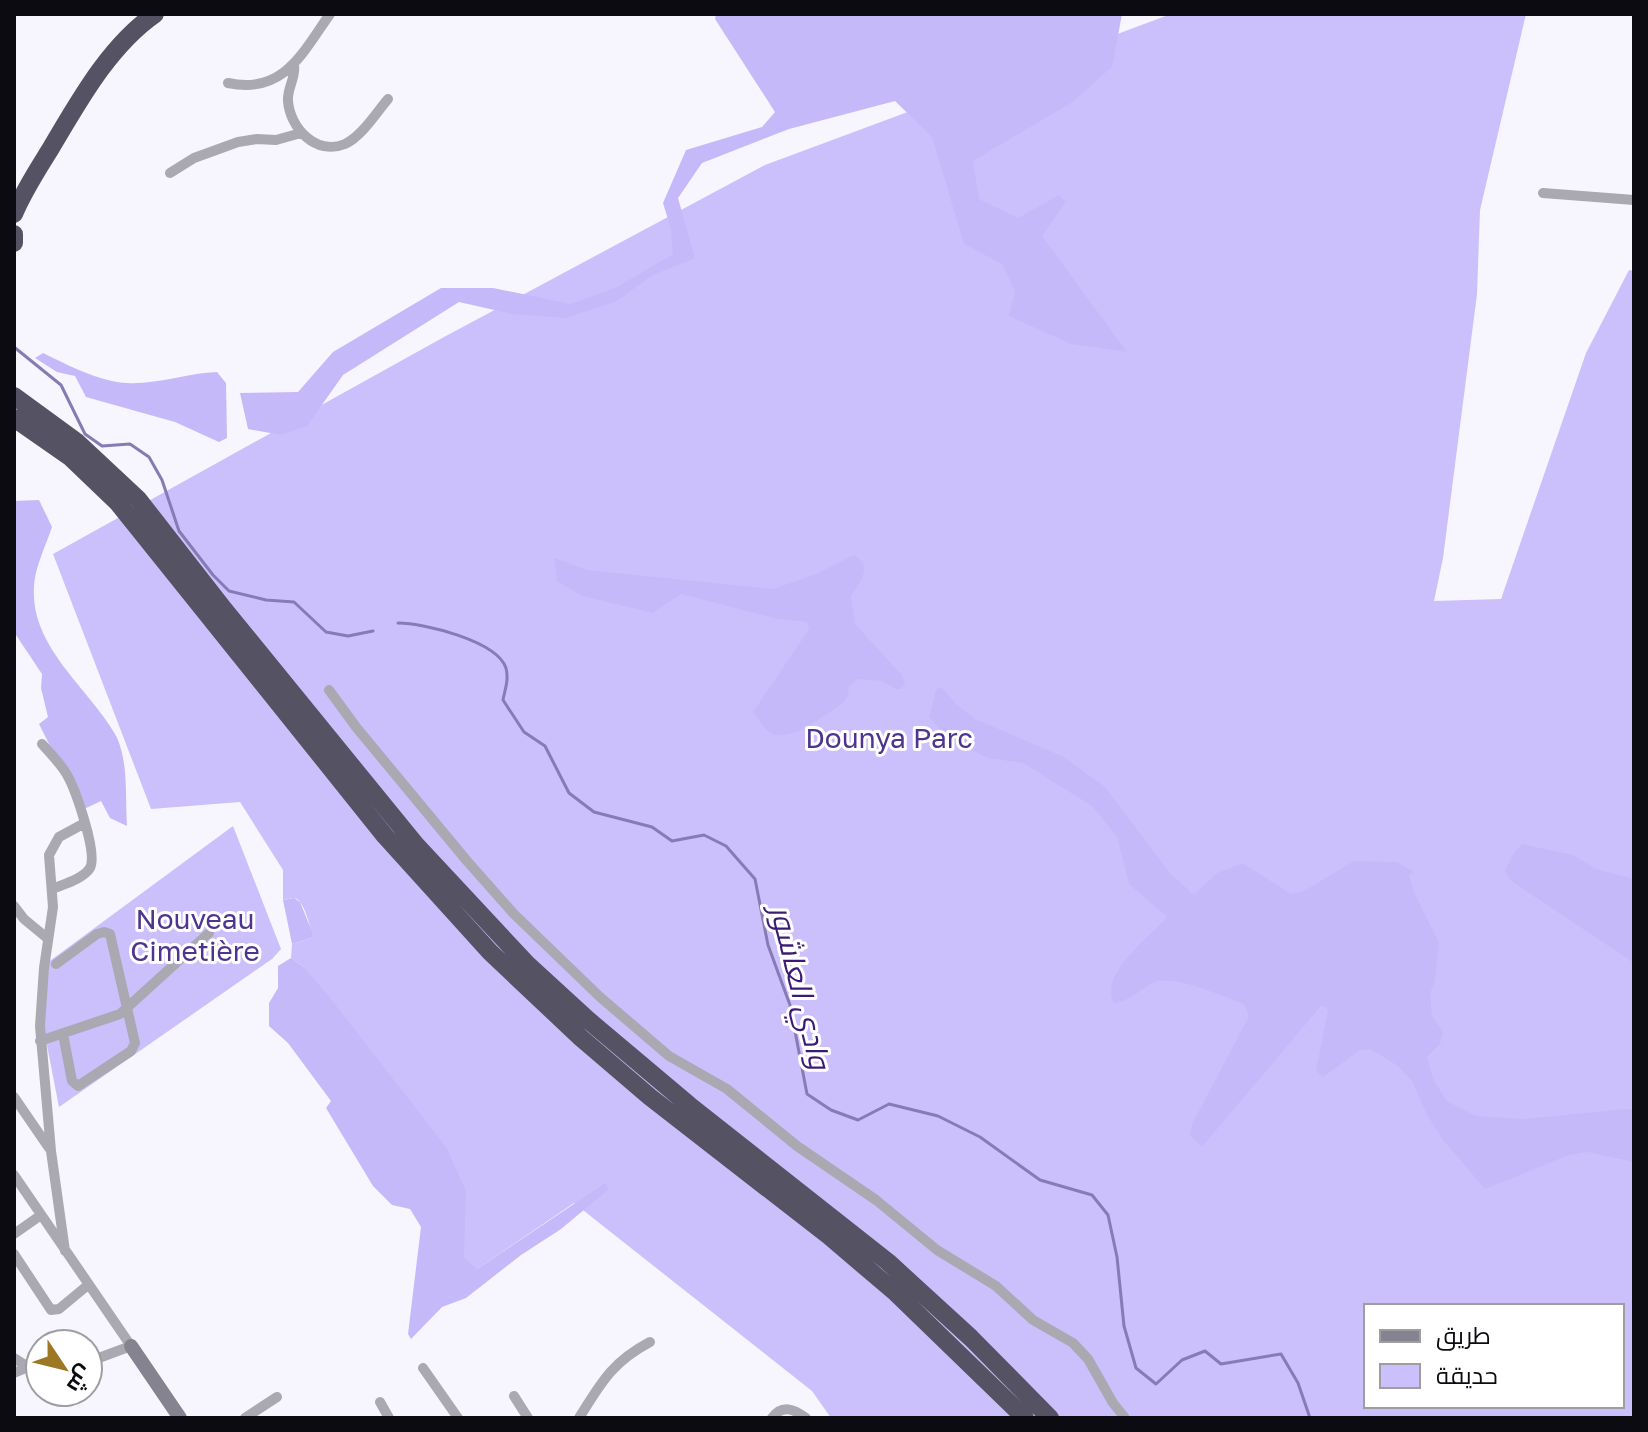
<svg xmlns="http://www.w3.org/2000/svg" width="1648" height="1432" font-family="'Golos Text',Cairo,sans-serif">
  <rect width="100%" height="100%" fill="#f7f5fe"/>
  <path fill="#cbc0fc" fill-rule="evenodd" d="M1171 14H1526L1480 210 1477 294 1443 558 1434 601 1501 599 1586 353 1629 270 1634 271V1418H831L812 1391 574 1203 477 1269 458 1277 304 967 291 958 292 944 311 938C313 931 304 903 297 899 295 898 286 899 283 900V870L240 802 151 809 53 554 444 337 765 165ZM1366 1306H1622V1406H1366Z
    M233 826 281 949 272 959 59 1107 44 1030 47 963Z"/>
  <path fill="#c6b9fa" d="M716 14H1122L1112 67 1071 103 973 161 979 199 1018 218 1059 195 1066 202 1042 236 1127 352 1071 344 1009 316 1015 291 1002 264 964 244 932 137 895 101 789 129 702 163 678 198 695 258 653 275 615 302 565 318 512 314 459 302 343 375 307 426 281 435 248 429 240 393 298 392 333 352 441 288H493L571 304 617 287 673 254 671 229 663 203 686 150 762 127 775 112 715 19Z
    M43 353C66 364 88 376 112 381 146 389 183 373 217 372L226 383 227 438 219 442 175 422 86 397 75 376 57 372 35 358Z
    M39 500 52 527C46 545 35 567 34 586 30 647 87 686 115 734 129 759 125 798 127 826L110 818 101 801 84 809 70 770 50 746 39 724 48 717 41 688 42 674 14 632V501Z
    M854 555C874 567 860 582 851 596L855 624 902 675 905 684 901 689H896L882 681 858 679 849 686 848 696 843 703C826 714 789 745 769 732 763 728 757 717 753 712L809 629 807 622 778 619 681 594 653 613 582 596 557 581 554 558 587 570 773 589 816 574Z
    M937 687 943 689 957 705 975 719 1064 757 1105 787 1170 873 1194 895 1217 873 1243 863 1291 894 1304 891 1354 861 1397 862 1414 872 1409 875 1413 890 1439 943 1435 980 1430 994 1432 1015 1443 1032 1440 1044 1427 1057 1433 1079 1447 1101 1476 1116 1524 1119 1625 1109 1634 1110V1162L1587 1152 1569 1155 1485 1189 1443 1140 1427 1115 1412 1081 1398 1066 1370 1049 1360 1050 1323 1077 1316 1071 1328 1011 1326 1007 1321 1006 1202 1147 1190 1136 1192 1124 1249 1016 1244 1004C1223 997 1172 973 1153 983 1140 989 1129 1002 1114 1003 1098 974 1150 937 1167 917L1129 884 1117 837 1092 806 1023 763 988 758 946 737 929 717Z
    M1522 844 1573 855 1596 869 1634 879V963L1511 881 1505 871 1513 854Z
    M294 898 300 902 313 934 311 938 292 944 283 900Z
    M291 958 304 967 331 999 446 1147 466 1191 464 1258 477 1269 605 1183 609 1189 561 1229 521 1255 466 1298 442 1307 411 1339 408 1334 421 1227 410 1209 392 1205 373 1186 326 1108 331 1101 288 1043 269 1026V1003L278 988V966Z"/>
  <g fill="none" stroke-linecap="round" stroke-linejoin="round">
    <path stroke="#877bb6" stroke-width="3" d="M14 347 61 385 85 434 102 446 130 444 149 457 162 480 179 531 213 575 229 591 266 600 294 602 326 632 348 636 373 631
      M398 623C424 623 497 641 506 668 509 680 505 689 503 700L524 732 545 746 569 793 594 812 652 827 672 841 704 835 726 846 755 879 768 945 790 1005 807 1094 831 1110 858 1120 889 1104 938 1116 980 1137 1040 1180 1092 1195 1108 1215 1117 1257 1124 1326 1136 1368 1156 1384 1182 1360 1205 1351 1221 1364 1281 1354 1298 1383 1310 1418"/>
    <path stroke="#aaa9b2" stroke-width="10" d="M294 65C296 78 287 88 288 101 290 128 316 156 345 144 362 136 376 113 388 99
      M228 83C284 95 303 52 330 14
      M170 173 194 158 238 142 257 139 276 140 301 133
      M1543 193 1634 200
      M329 690 356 727 467 861 514 914 600 997 669 1056 727 1089 797 1146 876 1200 937 1250 996 1286 1033 1320 1073 1343 1088 1359 1113 1403 1125 1418
      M42 744C50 753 59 762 66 773 75 788 98 853 90 868 83 879 64 884 52 889
      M14 906 24 919 47 938
      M56 964 97 934 104 932 110 934 135 1043 131 1051 78 1086 72 1081 63 1034
      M40 1041 120 1014 209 933
      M14 1097 49 1148
      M14 1175 131 1346 88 1362
      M14 1234 41 1215
      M65 1251 51 1151 40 1026 44 968 53 907 49 855 59 837 83 824
      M14 1254 51 1310 59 1309 88 1285
      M14 1358 28 1367
      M423 1368 458 1418
      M14 1373 28 1367H40
      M514 1396 528 1418
      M380 1402 389 1418
      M245 1418 277 1397
      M579 1418C601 1383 612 1362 650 1342
      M772 1418C782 1404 794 1409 806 1418"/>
    <path stroke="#858390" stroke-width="14" d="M131 1346 180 1418"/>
    <path stroke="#555264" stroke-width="18" d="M14 214C24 190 38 169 51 148 79 101 109 46 155 14
      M14 234V243
      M14 396 77 442 138 499 223 608 416 845 527 964 587 1019 689 1105 888 1262 971 1338 1050 1418
      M14 418 70 457 118 503 385 836 490 952 581 1038 650 1097 829 1236 896 1293 1025 1418"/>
  </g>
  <g text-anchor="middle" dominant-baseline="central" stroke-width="6" stroke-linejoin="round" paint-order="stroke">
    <g font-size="28" fill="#4f348f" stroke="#fff">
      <text x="889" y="737">Dounya Parc</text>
      <text x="195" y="918">Nouveau<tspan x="195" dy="32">Cimetière</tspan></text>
    </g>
    <g font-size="30" font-style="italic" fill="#3b1a76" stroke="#fff">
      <text transform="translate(801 987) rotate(76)">وادي العاشور</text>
    </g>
  </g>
  <rect width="1648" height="1432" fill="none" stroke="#0c0b11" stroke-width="32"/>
  <rect x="1364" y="1304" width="260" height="104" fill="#ffffff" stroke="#9e9da0" stroke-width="2"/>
  <rect x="1380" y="1330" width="40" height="12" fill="#858390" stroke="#9e9da0" stroke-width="2"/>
  <text x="1436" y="1344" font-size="24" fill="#0c0b11">طريق</text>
  <rect x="1380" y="1364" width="40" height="24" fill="#cbc0fc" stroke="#9e9da0" stroke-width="2"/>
  <text x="1436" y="1384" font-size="24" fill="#0c0b11">حديقة</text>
  <g transform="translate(64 1368) rotate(125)"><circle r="38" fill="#ffffff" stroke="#9e9da0" stroke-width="2"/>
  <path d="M0-6L14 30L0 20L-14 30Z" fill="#9d7824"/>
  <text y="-12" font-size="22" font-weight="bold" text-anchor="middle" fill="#0c0b11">ش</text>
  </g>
</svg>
